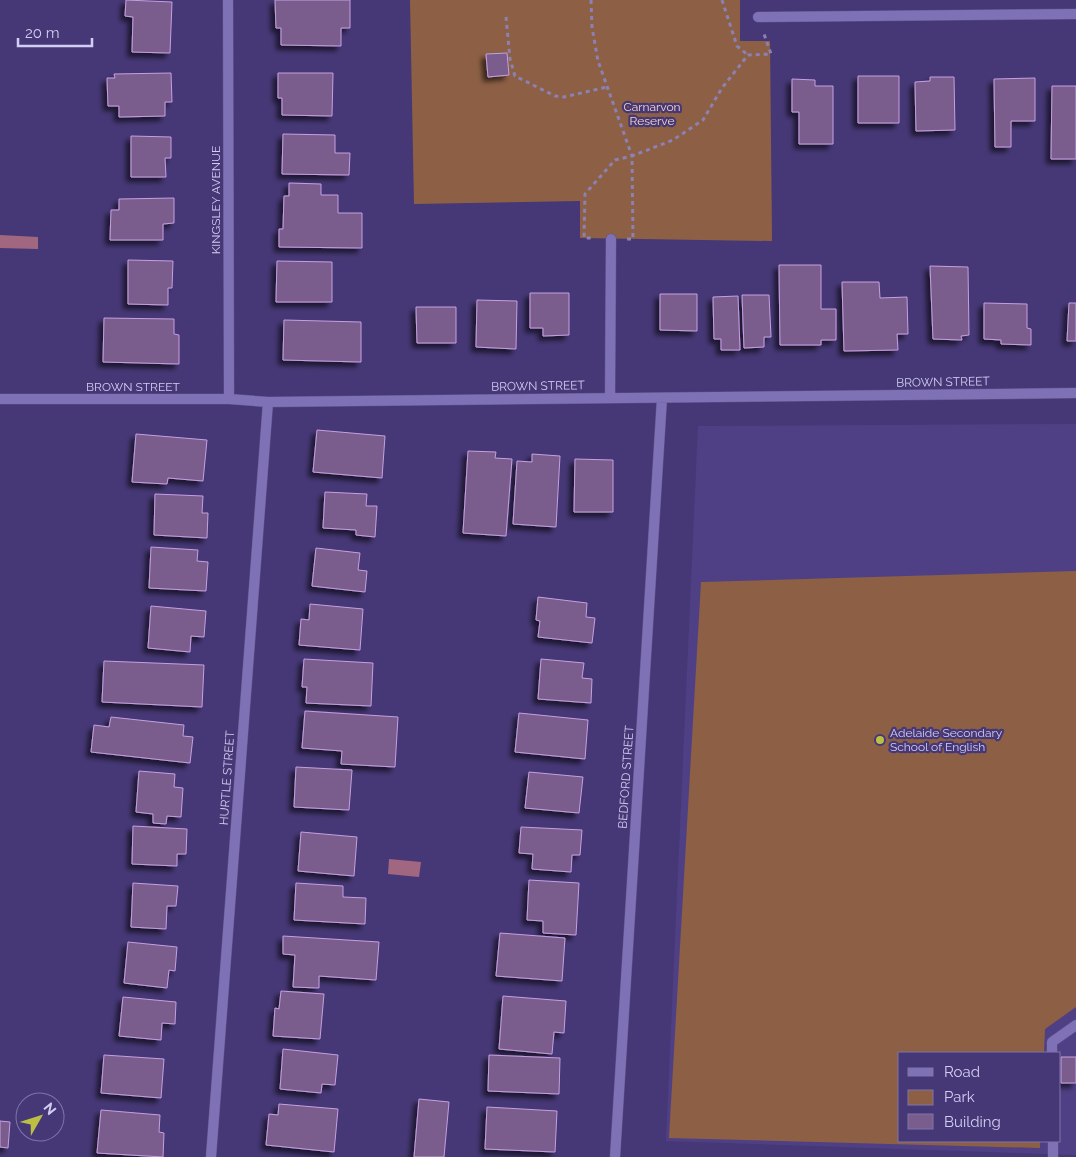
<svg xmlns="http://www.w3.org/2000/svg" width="1076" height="1157" font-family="Raleway,sans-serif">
  <defs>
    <filter id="shadow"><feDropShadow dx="-4.5" dy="4.5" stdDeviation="2.5" flood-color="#0009"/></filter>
  </defs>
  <rect width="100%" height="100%" fill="#463876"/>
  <path fill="#4f4085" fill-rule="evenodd" d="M1076 424V1155L666 1141 698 426ZM900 1053H1060V1141H900Z"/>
  <path fill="#8d6045" d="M410 0H740V41H770L772 241 580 238V201L414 204Z
    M1076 571V1007L1045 1029 1044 1053H900V1141H1040V1148L669 1138 701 582Z"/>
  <path fill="#a16781" d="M0 235 38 237V249L0 248Z
    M389 859 421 862 419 877 388 874Z"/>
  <path fill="#7a5c8d" stroke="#c69fe1" filter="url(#shadow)" d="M126 0 172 2 170 53 132 52 133 17 125 16Z
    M275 0H350V28H341V46L281 45V28H276Z
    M507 53 509 75 488 77 486 54Z
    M171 73 172 102H165V116L119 117V106H108L107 78H115L114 74Z
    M278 73H333L332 116 282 115V98H278Z
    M858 76H899V123H858Z
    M930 77H954L955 130 916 131 915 82 930 81Z
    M1035 78V121H1011V147H995L994 79Z
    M792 79 815 80V86H833V144H799V112H792Z
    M1052 86H1076V159H1051Z
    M283 134 335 135V153H350L349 175 282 174Z
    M131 136 171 137V158H165L166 177H131Z
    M289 183 321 184V195H338V213H362V248L279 247V229H283L284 196H289Z
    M174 198V223L163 224V240H110L111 210H119V199Z
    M128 260 173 261 172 288H168V305L128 304Z
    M277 261 332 262V302H276Z
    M779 265H821V309H836V340H821V345H780Z
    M930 266 968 267 969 335 961 336 962 340 933 339Z
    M842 282H879L880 298 907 297 908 334H897L898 350 844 351Z
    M530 293H569V335L543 336V328H530Z
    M660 294H697V331L660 330Z
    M742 295H769L771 337H764V347L744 348Z
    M738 296 740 350H721V339H714L713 297Z
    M477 300 517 301 516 349 476 347Z
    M984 303 1027 304V328L1031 329V345L1001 344V340L984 339Z
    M1069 303H1076V341H1067Z
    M416 307H456V343H417Z
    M104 318 174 319V334L179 335V364L103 362Z
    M284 320 361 322V362L283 360Z
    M317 430 385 436 382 478 313 472Z
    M136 434 207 440 203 481 168 478 167 484 132 482Z
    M468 451 496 452 495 458 512 459 506 536 463 533Z
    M532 454 560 456 556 527 513 524 517 461 532 462Z
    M575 459 613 460V512H574Z
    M325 492 367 494 366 506H377L375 537 356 535V530L323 528Z
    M155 494 203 496 202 513H208L207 538 154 535Z
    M151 547 198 550 197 561 208 562 206 591 149 588Z
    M316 548 360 553 358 570 367 571 365 592 312 586Z
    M538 597 587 603 586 617 595 618 592 643 538 637 540 621 536 620Z
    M310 604 363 609 360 650 299 645 301 619 309 620Z
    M151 606 206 611 204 637 191 636 190 652 148 648Z
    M304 659 373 663 371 706 306 703 307 687H302Z
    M541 659 584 663 582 678 592 679 591 703 538 699Z
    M104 661 204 665 202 707 102 702Z
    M305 711 398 717 395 767 341 764 342 751 302 748Z
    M519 713 588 720 585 759 515 752Z
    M111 717 184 725 183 736 193 737 190 763 91 752 94 725 109 727Z
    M296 767 352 770 349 810 294 807Z
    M139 771 175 774 174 787 183 788 181 817 167 816 166 824 153 823V814L136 812Z
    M529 772 583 777 579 813 525 808Z
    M133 826 187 829 186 854H177V866L132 864Z
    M521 827 582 830 580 855H572L571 872 532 869 533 854 519 853Z
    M301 832 357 837 354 876 298 871Z
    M529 880 579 883 576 935 543 933V921L527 920Z
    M133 883 178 886 176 906H167L166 929 131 927Z
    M296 883 343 886V897L366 898 365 924 294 920Z
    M500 933 565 938 562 981 496 976Z
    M283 936 379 942 376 980 319 976V988L293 987 295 955 283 954Z
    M128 942 177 947 175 971 169 970 167 988 124 983Z
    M281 991 324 994 320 1039 273 1036 275 1008 279 1009Z
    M503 996 566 1001 564 1033 554 1032 552 1054 499 1049Z
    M123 997 176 1002 175 1024 162 1023 161 1040 119 1036Z
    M283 1049 338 1055 335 1085 322 1084 321 1093 280 1089Z
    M104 1055 164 1059 161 1098 101 1093Z
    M489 1055 560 1058 559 1094 488 1091Z
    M1061 1057H1076V1083H1061Z
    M419 1099 449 1102 444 1157H414Z
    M279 1104 338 1109 334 1152 266 1145 269 1114 278 1115Z
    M487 1107 557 1111 555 1152 485 1149Z
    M101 1110 160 1115 159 1132 164 1133 163 1157 97 1153Z
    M0 1121 10 1122 8 1148 0 1147Z"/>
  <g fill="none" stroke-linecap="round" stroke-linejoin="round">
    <defs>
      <path id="service" d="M1052 1053V1042L1076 1025
        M1053 1157V1141"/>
      <path id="minor" d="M228 0 229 399
        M758 17 1076 14
        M610 398 611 239
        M0 399H229L268 402 1076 393
        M211 1157 268 402
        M615 1157 662 398"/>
    </defs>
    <use href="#service" stroke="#5e5286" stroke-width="11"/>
    <use href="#minor" stroke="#5e5286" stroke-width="11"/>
    <path stroke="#8b81b3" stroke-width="3" stroke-dasharray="4 4" stroke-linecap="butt" d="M591 0 592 27 598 61 632 156 615 160 585 194 584 238H593
      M722 0 737 46 748 55
      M506 17 510 59 515 76 555 96 564 97 607 87
      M627 239H633L632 156 673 140 703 120 722 88 748 55 771 54 764 34"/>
    <use href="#service" stroke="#7e71b5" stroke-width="10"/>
    <use href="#minor" stroke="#7e71b5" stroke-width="10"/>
  </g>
  <circle fill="#bbc044" stroke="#463876" stroke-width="2" cx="880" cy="740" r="5"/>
  <g text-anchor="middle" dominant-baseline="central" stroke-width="4.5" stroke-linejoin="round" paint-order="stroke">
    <g font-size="12" fill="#f6d5c3" stroke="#463876">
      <text x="652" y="107">Carnarvon<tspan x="652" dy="14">Reserve</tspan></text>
    </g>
    <g font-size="12" fill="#d2cdf2" stroke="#463876">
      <text transform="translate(216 200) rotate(-90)">KINGSLEY AVENUE</text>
      <text transform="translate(943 382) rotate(-1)">BROWN STREET</text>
      <text transform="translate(538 386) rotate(-1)">BROWN STREET</text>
      <text x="133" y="387">BROWN STREET</text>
      <text transform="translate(626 777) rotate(-86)">BEDFORD STREET</text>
      <text transform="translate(227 778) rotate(-86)">HURTLE STREET</text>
    </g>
    <g font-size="12" fill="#d2cdf2" stroke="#463876" text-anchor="start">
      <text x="890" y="733">Adelaide Secondary<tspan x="890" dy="14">School of English</tspan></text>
    </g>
  </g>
  <rect x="898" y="1052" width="162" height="90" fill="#463876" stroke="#7e74a8"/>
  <rect x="908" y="1068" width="25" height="8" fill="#7e71b5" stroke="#7e74a8"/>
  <text x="944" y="1077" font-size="15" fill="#d2cdf2">Road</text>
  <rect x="908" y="1090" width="25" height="15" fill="#8d6045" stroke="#7e74a8"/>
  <text x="944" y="1102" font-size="15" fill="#d2cdf2">Park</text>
  <rect x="908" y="1114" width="25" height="15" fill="#7a5c8d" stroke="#7e74a8"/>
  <text x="944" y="1127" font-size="15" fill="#d2cdf2">Building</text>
  <g transform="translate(40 1117) rotate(51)"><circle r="24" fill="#463876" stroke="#7e74a8"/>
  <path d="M0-4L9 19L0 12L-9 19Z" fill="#bbc044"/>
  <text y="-8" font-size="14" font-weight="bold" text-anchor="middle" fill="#d2cdf2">N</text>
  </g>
  <path d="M18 38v8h74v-8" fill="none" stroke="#d2cdf2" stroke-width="2.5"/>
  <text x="25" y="38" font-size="15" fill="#d2cdf2" stroke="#463876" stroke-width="4" paint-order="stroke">20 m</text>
</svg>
